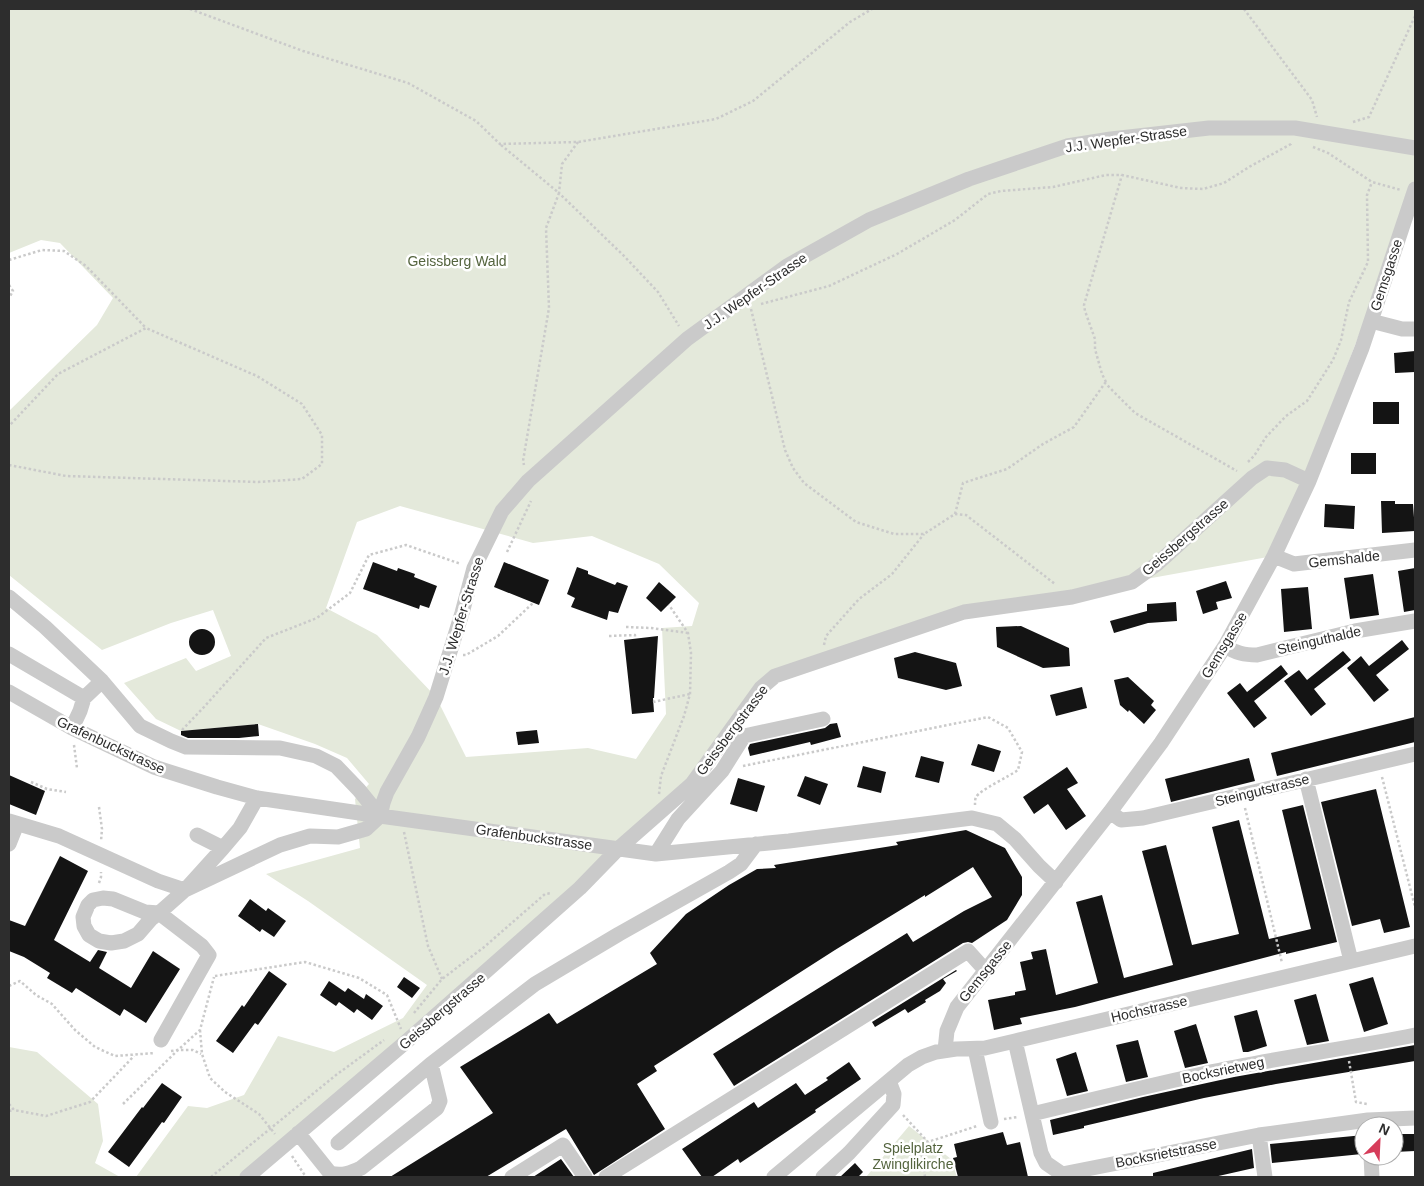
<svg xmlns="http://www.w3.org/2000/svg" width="1424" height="1186" font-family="Helvetica,sans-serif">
  <rect width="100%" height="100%" fill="#fff"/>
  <path fill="#e4e9db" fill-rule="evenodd" d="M9 9H1415V189L1274 556 964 612 775 676 692 784 247 1177H136L188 1106 207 1108 244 1095 278 1036 334 1052 403 1018 427 985 308 901 266 874 360 848 355 799 369 784 347 758 315 744 258 724 181 731 156 719 124 683 186 658 196 671 231 656 213 610 171 623 102 650 9 575V411L97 325 113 298 60 243 41 240 9 253ZM400 506 533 543 592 536 659 564 699 603 692 626 662 628 666 714 636 759 588 748 466 757 436 697 377 635 326 608 357 522Z
    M9 1047 37 1052 98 1104 103 1141 95 1163 120 1177H9Z
    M909 1126 951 1159 957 1177H866Z"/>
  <path fill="#141414" d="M1415 351V372L1395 373 1394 353Z
    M1373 402H1399V424H1373Z
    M1351 453H1376V474H1351Z
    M1381 501H1395V504H1413L1415 531 1382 533Z
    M1325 504 1355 506 1354 529 1324 527Z
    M373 562 397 571 398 568 415 574 414 577 437 586 429 608 420 605 419 609 363 589Z
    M504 562 549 580 539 605 494 587Z
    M577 567 588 571V574L615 585 617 582 628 586 618 613 609 611 607 620 571 607 575 598 567 594Z
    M1415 568V610L1404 612 1398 571Z
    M1373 574 1379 615 1350 619 1344 578Z
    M1226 581 1232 598 1216 602 1218 609 1203 614 1196 591Z
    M659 582 676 597 661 612 646 598Z
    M1308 587 1312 629 1284 632 1281 589Z
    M1176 602 1177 621 1148 623 1114 633 1110 621 1147 611V604Z
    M1021 626 1069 648 1070 666 1043 668 997 647 996 627Z
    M189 642a13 13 0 1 1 26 0a13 13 0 1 1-26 0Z
    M658 636 654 698H653L654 712 632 714 624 640Z
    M1402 640 1409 649 1376 675 1389 690 1374 702 1347 668 1361 656 1369 666Z
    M1343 651 1351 660 1314 689 1326 704 1311 716 1284 681 1299 670 1307 680Z
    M915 652 956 663 962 686 946 690 898 678 894 658Z
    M1281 665 1288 674 1254 701 1267 718 1254 728 1227 693 1240 683 1247 692Z
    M1128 677 1154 701 1151 705 1156 710 1144 724 1129 710 1128 712 1120 705 1114 680Z
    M1082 687 1087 708 1056 716 1050 695Z
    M1415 717V742L1277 776 1271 753Z
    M837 723 841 737 811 745 810 742 750 756 748 748 750 744 825 728 830 724Z
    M258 724 259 736 239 738H188L181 735V731Z
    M537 730 539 743 518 745 516 732Z
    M978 744 1001 751 994 772 971 765Z
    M921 756 944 762 939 783 915 777Z
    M1249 758 1255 781 1171 802 1165 779Z
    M863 766 886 772 881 793 857 787Z
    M1067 767 1078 783 1067 789 1086 816 1066 830 1048 804 1034 814 1023 797Z
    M9 775 45 791 36 815 9 804Z
    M805 776 828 784 820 805 797 796Z
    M738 778 765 786 757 812 730 804Z
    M1376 789 1410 927 1384 933 1380 919 1352 926 1321 802Z
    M1303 805 1337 942 1286 954V952L1075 1007 1020 1018 1022 1024 994 1030 988 1000 1015 995V992L1026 990 1020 962 1033 959 1031 952 1046 949 1056 995 1098 983 1076 902 1102 895 1124 978 1173 965 1142 851 1166 845 1192 945 1239 934 1212 827 1239 820 1269 939 1311 929 1282 810Z
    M966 830 1005 848 1022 877V895L1007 920 972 943 968 942 963 943 734 1086 713 1054 907 933 913 942 964 911 992 897 973 867 925 897V895L835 950 654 1066 657 1071 637 1084 665 1129 594 1175 566 1129 486 1177H390L493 1113 460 1067 549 1013 557 1024 657 964 650 953 686 914 729 885 757 869 776 868 774 865 898 845 896 842Z
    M60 856 88 871 54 940 90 962 98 950 107 952 99 968 131 988 153 951 180 969 146 1023 124 1009 120 1016 76 988 72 993 47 978 50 973 24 957 9 951V920L25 926Z
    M250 899 266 911 268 908 286 921 274 937 262 929 260 932 238 916Z
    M956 970 957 971 943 979 946 983 940 991 925 1000 926 1002 908 1013 905 1009 875 1027 872 1022Z
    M269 971 287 984 258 1025 255 1023 233 1053 216 1041 242 1005 244 1007Z
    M404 977 420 988 412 998 397 987Z
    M1373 977 1388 1024 1364 1032 1349 984Z
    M329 981 345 992 348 988 364 999 366 994 383 1006 372 1020 357 1009 354 1013 339 1002 336 1006 320 995Z
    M1316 994 1329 1041 1307 1045 1294 1000Z
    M1257 1010 1267 1046 1248 1052H1243L1234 1016Z
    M1196 1024 1208 1063 1185 1068 1174 1031Z
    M1138 1040 1148 1077 1126 1082 1116 1045Z
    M1415 1045V1061L1276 1084 1204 1098 1084 1126V1128L1053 1135 1050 1120 1143 1097 1234 1077Z
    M1076 1052 1088 1091 1067 1096 1056 1059Z
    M849 1062 861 1079 815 1110 816 1112 740 1163 738 1159 712 1177H702L682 1149 754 1102 758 1108 796 1083 805 1095 828 1080 826 1078Z
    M162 1083 182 1097 164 1123 162 1122 129 1167 108 1152 142 1107 143 1108Z
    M1003 1132 1007 1145 1020 1142 1028 1177H958L953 1158 957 1157 954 1144Z
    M1394 1134H1415V1151L1394 1152Z
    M1364 1135V1150L1362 1154 1272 1163 1270 1144Z
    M1252 1149 1254 1168 1214 1177H1153V1173Z
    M561 1159 574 1177H533Z
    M855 1163 863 1172 858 1177H840Z"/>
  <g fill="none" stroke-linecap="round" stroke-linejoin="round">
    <path stroke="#cacaca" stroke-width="2.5" stroke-dasharray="2.5 2.5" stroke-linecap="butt" d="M190 9 303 51 408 83 476 121 500 144 578 142 716 119 753 101 850 22 872 9
      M1244 9 1312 100 1317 117
      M1353 122 1369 117 1415 16
      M578 142 562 164 559 193 625 257 658 292 679 326
      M501 145 559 193 546 228 549 308 523 461 524 465
      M1313 147 1328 153 1372 182 1401 190
      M9 260 42 250 64 251 86 266 146 328 58 374 9 426
      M9 285 13 291 9 298
      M761 304 829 286 897 254 955 220 988 194 1001 191 1053 187 1106 175H1122L1181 188 1203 189 1224 183 1249 167 1291 144 1292 142
      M751 309 785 450 793 468 804 483 856 522 894 534H924L955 514 966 515 1055 584
      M1106 382 1102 374 1095 349V339L1085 311 1084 305 1122 175
      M1248 462 1254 456 1266 437 1286 416 1307 401 1333 360 1341 340 1349 302 1368 262 1367 195 1372 182
      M9 465 66 476 258 482 302 479 322 464V435L302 404 257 376 146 328
      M955 514 963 483 1007 469 1043 444 1074 427 1105 383 1135 413 1237 471
      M507 552 531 501
      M626 627 651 628 688 633
      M609 636 635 635V637
      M824 645 826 636 859 599 892 574 924 534
      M463 655H466L498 636 533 603
      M653 702 690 694
      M182 730 204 707 266 638 317 618 350 593 369 555 406 545 461 564
      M74 745 77 768
      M743 766 988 717 1008 728 1022 752 1018 770C1010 776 980 790 976 797 975 799 975 802 975 805
      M1382 777 1415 907
      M31 782 47 789 66 792
      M659 794 661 776 684 716 690 694 691 653 688 633 669 605
      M99 807 102 829 101 841
      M1245 808 1282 963
      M404 832 428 946 442 979
      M99 883 101 877V872
      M215 976 305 962 359 978 387 995 401 1029
      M9 986 20 981 36 995 52 1004 75 1030 95 1047 115 1056 155 1053
      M414 1013 442 979 483 948 545 894 552 893
      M200 1030 202 1054 210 1078 225 1092 259 1114 275 1134
      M171 1051 178 1050 200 1030 214 977
      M1349 1061 1356 1102 1367 1104
      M9 1104 14 1110 46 1116 90 1102 134 1056
      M123 1104 178 1050H193L201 1054
      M9 1111 14 1110
      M903 1115 928 1142 977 1126
      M1004 1119 1018 1117
      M292 1156 306 1177
      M211 1177 336 1075 384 1040
      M925 1177 922 1155 928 1142"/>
    <path stroke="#cacaca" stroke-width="15" d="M1371 321 1402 329H1415
      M1274 556 1294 564 1415 550
      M9 597 45 627 102 681 140 726 171 741 186 747 280 748 316 756 336 766 359 790 380 816
      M1225 646C1236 653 1244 655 1257 655L1355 631 1415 621
      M9 654 84 698 102 681
      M9 692 72 728 154 767 217 787 257 798 380 816 656 854 789 841 972 818 997 824 1015 839 1039 866 1056 882
      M72 728 80 711 84 698
      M1306 779 1351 961
      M1110 812 1121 820 1143 818 1415 754
      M380 816 383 803 387 792 418 737 436 697 462 613 474 568 502 511 528 481 687 339 787 266 869 220 969 179 1067 146 1111 139 1209 128H1295L1415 148
      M9 821 59 836 158 881 185 890 280 845 310 836 338 837 366 829 380 816
      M197 835 223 848
      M9 844 17 824
      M656 854 678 819 722 771 744 736 823 719
      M161 1040 209 955 202 946 159 913 145 912 113 899 103 898 93 900 88 905 83 917 84 926 89 935 99 941 111 943 124 941 138 934 151 919 159 913 185 890 223 848 240 828 257 798
      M1015 1041 1041 1153 1046 1163 1062 1174 1259 1135 1368 1120 1415 1118
      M975 1049 991 1122
      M945 1050 947 1031 957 1007 1110 812 1161 743 1225 646 1274 556 1309 481 1362 348 1415 189
      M1032 1114C1090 1100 1148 1086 1206 1073 1275 1058 1346 1049 1415 1035
      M298 1133 330 1173C342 1176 351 1173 361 1168L437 1108 440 1101 431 1064
      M1259 1135 1265 1177
      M338 1143 431 1064 535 984 619 934 729 872 741 864 756 844
      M1371 1156 1372 1177
      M247 1177 407 1041 580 888 618 849 692 784 761 688 775 676 964 612 1072 597 1132 582 1157 564 1252 478 1267 468 1285 470 1309 481
      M512 1177 563 1145 585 1177
      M606 1177 968 951 986 971
      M774 1177 908 1065 922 1057 936 1052 956 1049 985 1048 1015 1041 1415 946
      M823 1177 849 1153 893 1105 894 1094 889 1081"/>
  </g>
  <g text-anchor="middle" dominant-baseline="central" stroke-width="5" stroke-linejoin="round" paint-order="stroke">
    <g font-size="14" fill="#2d2d2d" stroke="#fff">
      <text transform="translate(1126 139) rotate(-8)">J.J. Wepfer-Strasse</text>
      <text transform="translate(1386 275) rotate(-72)">Gemsgasse</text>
      <text transform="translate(755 291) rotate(-35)">J.J. Wepfer-Strasse</text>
      <text transform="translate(1185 537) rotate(-41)">Geissbergstrasse</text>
      <text transform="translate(1344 559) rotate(-6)">Gemshalde</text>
      <text transform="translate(461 616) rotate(-73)">J.J. Wepfer-Strasse</text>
      <text transform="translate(1319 640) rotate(-13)">Steinguthalde</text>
      <text transform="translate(1224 645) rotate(-59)">Gemsgasse</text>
      <text transform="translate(732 730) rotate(-53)">Geissbergstrasse</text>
      <text transform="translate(111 745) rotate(25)">Grafenbuckstrasse</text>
      <text transform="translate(1262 790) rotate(-14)">Steingutstrasse</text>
      <text transform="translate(534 837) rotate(8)">Grafenbuckstrasse</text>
      <text transform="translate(985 971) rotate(-51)">Gemsgasse</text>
      <text transform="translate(1149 1009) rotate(-13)">Hochstrasse</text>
      <text transform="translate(442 1011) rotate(-41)">Geissbergstrasse</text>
      <text transform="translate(1223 1070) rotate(-12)">Bocksrietweg</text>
      <text transform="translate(1166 1153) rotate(-11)">Bocksrietstrasse</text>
    </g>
    <g font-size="14" fill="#54643e" stroke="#fff">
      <text x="457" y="261">Geissberg Wald</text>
      <text x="913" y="1148">Spielplatz<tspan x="913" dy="16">Zwinglikirche</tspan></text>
    </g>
  </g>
  <rect width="1424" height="1186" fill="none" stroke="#2d2d2d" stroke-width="20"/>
  <g transform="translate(1379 1141) rotate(24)"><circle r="24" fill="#ffffff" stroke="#ababab"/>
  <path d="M0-4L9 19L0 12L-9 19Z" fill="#d63c5a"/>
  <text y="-8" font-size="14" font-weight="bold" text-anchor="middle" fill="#2d2d2d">N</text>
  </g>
</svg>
